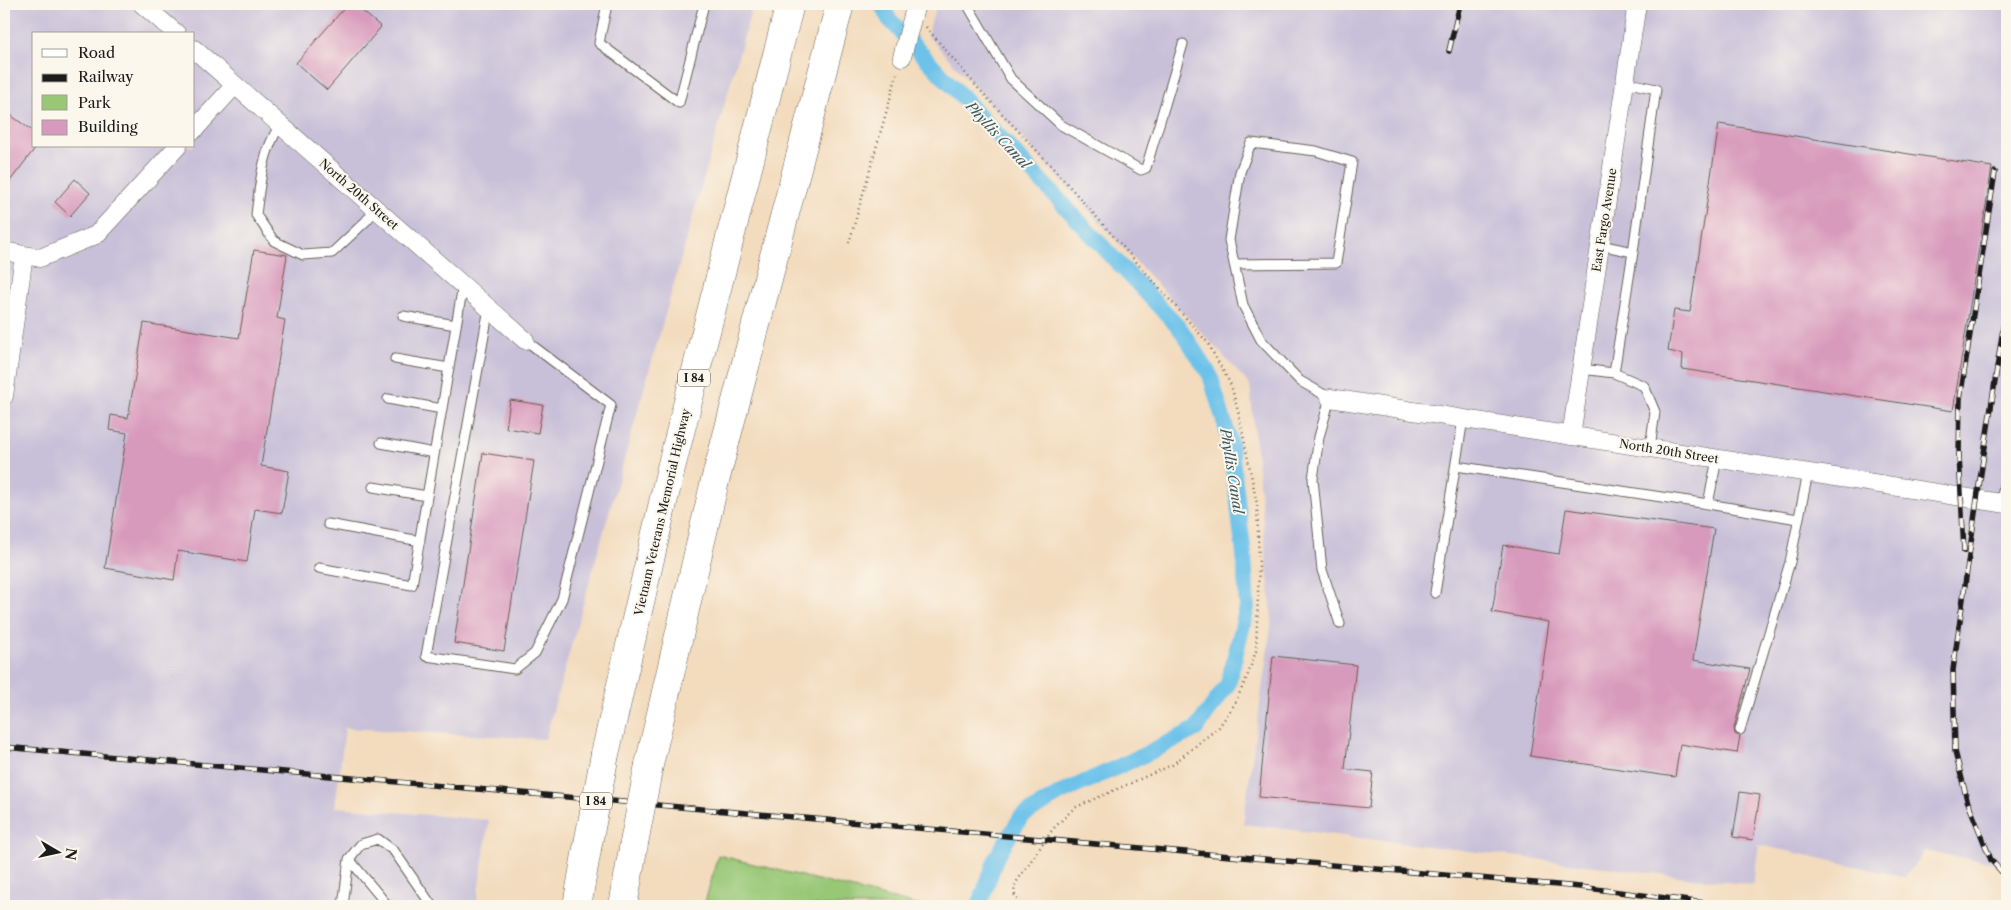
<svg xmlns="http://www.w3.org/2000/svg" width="2011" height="910" font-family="'Libre Caslon Text',serif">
  <rect width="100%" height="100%" fill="#fbf7ec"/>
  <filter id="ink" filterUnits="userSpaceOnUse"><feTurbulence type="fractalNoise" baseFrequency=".02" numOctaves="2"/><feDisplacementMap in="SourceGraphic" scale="10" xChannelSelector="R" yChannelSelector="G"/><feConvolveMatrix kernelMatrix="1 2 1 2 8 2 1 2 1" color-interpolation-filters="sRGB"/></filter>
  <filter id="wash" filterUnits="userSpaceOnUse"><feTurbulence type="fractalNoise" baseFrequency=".0096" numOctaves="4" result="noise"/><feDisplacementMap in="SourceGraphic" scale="20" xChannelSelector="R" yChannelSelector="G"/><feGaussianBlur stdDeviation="1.12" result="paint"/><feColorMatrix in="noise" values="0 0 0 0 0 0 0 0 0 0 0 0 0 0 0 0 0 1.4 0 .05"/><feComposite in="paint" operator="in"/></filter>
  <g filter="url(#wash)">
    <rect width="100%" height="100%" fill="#f3dbbd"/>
    <path fill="#c8c0d8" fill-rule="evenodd" d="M4 4H753L545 739 345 728 335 807 489 820 476 906H4ZM34 34H194V146H34Z
      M937 4H2007V865L1924 851 1905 877 1759 845 1753 885 1243 824 1272 619 1250 385 927 35Z"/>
    <path fill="#98c776" stroke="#5a7249" d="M718 855 921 906H704Z"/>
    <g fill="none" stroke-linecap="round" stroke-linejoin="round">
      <path stroke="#6dc2ea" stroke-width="16" d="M881 4 889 19 1181 330 1210 375 1230 441 1244 555 1247 608 1228 684 1196 729 1146 754 1061 793 1021 817 997 856 979 906"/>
    </g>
    <g id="blocks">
      <path fill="#d89abc" d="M348 4H354L381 27 327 90 296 63Z
        M9 114 34 132V146L36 147 4 189V121Z
        M1719 124 1992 167 1953 411 1682 369 1683 354 1668 351 1674 310 1690 312Z
        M75 179 90 193 70 216 55 202Z
        M254 250 287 255 277 318 285 320 261 466 289 471 282 513 255 509 247 562 178 551 174 580 105 568 127 433 109 430 111 415 128 418 144 323 239 338Z
        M510 400 543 405 538 433 506 428Z
        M483 453 534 461 504 651 454 643Z
        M1566 509 1714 529 1693 660 1750 669 1734 728 1735 734 1740 736 1737 753 1680 744 1675 777 1530 756 1549 622 1492 612 1503 545 1559 554Z
        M1273 656 1356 665 1345 769 1373 772 1369 808 1259 797Z
        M1740 792 1760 795 1753 840 1733 837Z"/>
    </g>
  </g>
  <g filter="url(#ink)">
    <use href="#blocks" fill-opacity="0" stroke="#675f54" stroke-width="1"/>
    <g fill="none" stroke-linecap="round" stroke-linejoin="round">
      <defs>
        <path id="lane" d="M607 4 599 43 679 103 704 4
          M967 4 1011 79 1061 125 1141 170 1146 168 1183 44
          M1625 82 1656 89 1633 252
          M280 125C262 153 260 183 256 215L274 241 303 255 332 253 366 221 376 209
          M1234 264 1336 263 1352 162 1316 151 1251 143 1240 172 1229 240 1243 305 1261 340 1300 381 1330 398 1319 437 1313 479 1322 570 1340 624
          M489 308 426 656 515 669 535 653 562 599 611 405 525 340
          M403 316 456 325
          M395 359 449 368
          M1581 369 1614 373 1633 252 1600 245
          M1614 373 1644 386 1655 412 1650 448
          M388 399 442 409
          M381 443 434 453
          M1456 466 1708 504 1717 459
          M373 487 427 496
          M2001 503 2005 479 2007 477
          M1708 504 1798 519
          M328 524 420 541
          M319 568 412 585 463 285
          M1435 593 1463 419
          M1740 730 1790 562 1808 473
          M349 859 388 906
          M343 906 349 859 361 844 378 839 394 851 432 906"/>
        <path id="street" d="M142 4 177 34
          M194 49 525 340
          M902 57 916 4
          M194 130 235 85
          M4 251 40 258 96 235 178 146
          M4 396 24 255
          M1330 398 2007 504
          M1571 436 1637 4"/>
        <path id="highway" d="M605 754 671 468 790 4
          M649 765 714 485 840 4
          M577 906 587 849
          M623 906 634 843"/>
      </defs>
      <use href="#lane" stroke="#675f54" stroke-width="11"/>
      <use href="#street" stroke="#675f54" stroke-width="19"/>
      <use href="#highway" stroke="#675f54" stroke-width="29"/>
      <path stroke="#675f54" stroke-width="2.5" stroke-dasharray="1 4" stroke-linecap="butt" d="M926 27 978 88 1055 170 1207 342 1231 385 1239 415 1257 504 1259 565 1256 651 1247 677 1234 705 1219 727 1172 765 1074 808 1053 829 1015 884 1014 894 1021 906
        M849 243 898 71"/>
      <use href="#lane" stroke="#fff" stroke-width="9"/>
      <use href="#street" stroke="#fff" stroke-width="18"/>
      <use href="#highway" stroke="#fff" stroke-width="28"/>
      <defs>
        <path id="rail" d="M1449 51 1460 4
          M2007 303 1977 499 1953 670 1955 751 1967 800 1991 860 2007 878
          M1964 551 1959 455 1960 399 1995 172
          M4 747 1580 887 1728 906"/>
      </defs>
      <use href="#rail" stroke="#1c1c1c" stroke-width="5.5"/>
      <use href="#rail" stroke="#fbf7ec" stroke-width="4" stroke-dasharray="11" stroke-linecap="butt"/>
      <defs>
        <path id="highway-bridge" d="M634 843 649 765
          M587 849 605 754"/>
      </defs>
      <use href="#highway-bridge" stroke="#675f54" stroke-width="29" stroke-linecap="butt"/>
      <use href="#highway-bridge" stroke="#fff" stroke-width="28"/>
    </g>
  </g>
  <g text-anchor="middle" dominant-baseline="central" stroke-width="4" stroke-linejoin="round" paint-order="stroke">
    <g fill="#fbf7ec" stroke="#5f5e5a" stroke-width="1">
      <rect x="678" y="369.5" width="32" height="17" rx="4"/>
      <rect x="580" y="792.5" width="32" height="17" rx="4"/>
    </g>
    <g font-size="11" font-weight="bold" fill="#1c1c1c">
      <text x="694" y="378">I 84</text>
      <text x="596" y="801">I 84</text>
    </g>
    <g font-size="12" fill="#1c1c1c" stroke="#fbf7ec">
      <text transform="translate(359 194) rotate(41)">North 20th Street</text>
      <text transform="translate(1604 220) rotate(-81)">East Fargo Avenue</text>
      <text transform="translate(1669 451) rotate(9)">North 20th Street</text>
      <text transform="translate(662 512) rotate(-77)">Vietnam Veterans Memorial Highway</text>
    </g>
    <g font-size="14" font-style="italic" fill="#385664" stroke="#fbf7ec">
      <text transform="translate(998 135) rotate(47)">Phyllis Canal</text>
      <text transform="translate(1232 471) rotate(81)">Phyllis Canal</text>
    </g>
  </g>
  <rect width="2011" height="910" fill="none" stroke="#fbf7ec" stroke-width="20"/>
  <rect x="32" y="32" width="162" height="115" fill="#fbf7ec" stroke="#a29f99"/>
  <rect x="42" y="49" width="25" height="8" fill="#ffffff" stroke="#a29f99"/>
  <text x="78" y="58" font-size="15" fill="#1c1c1c">Road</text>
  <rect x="42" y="74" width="25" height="8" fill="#1c1c1c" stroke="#a29f99"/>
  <text x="78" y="82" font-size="15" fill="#1c1c1c">Railway</text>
  <rect x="42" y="95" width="25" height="15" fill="#98c776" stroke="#a29f99"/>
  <text x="78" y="108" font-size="15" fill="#1c1c1c">Park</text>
  <rect x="42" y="120" width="25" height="15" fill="#d89abc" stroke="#a29f99"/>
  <text x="78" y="132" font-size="15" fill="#1c1c1c">Building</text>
  <g transform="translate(58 852) rotate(99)" stroke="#fbf7ec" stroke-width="4" paint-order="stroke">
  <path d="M0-4L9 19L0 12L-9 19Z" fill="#1c1c1c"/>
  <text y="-8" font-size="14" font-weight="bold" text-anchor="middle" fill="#1c1c1c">N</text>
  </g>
</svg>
